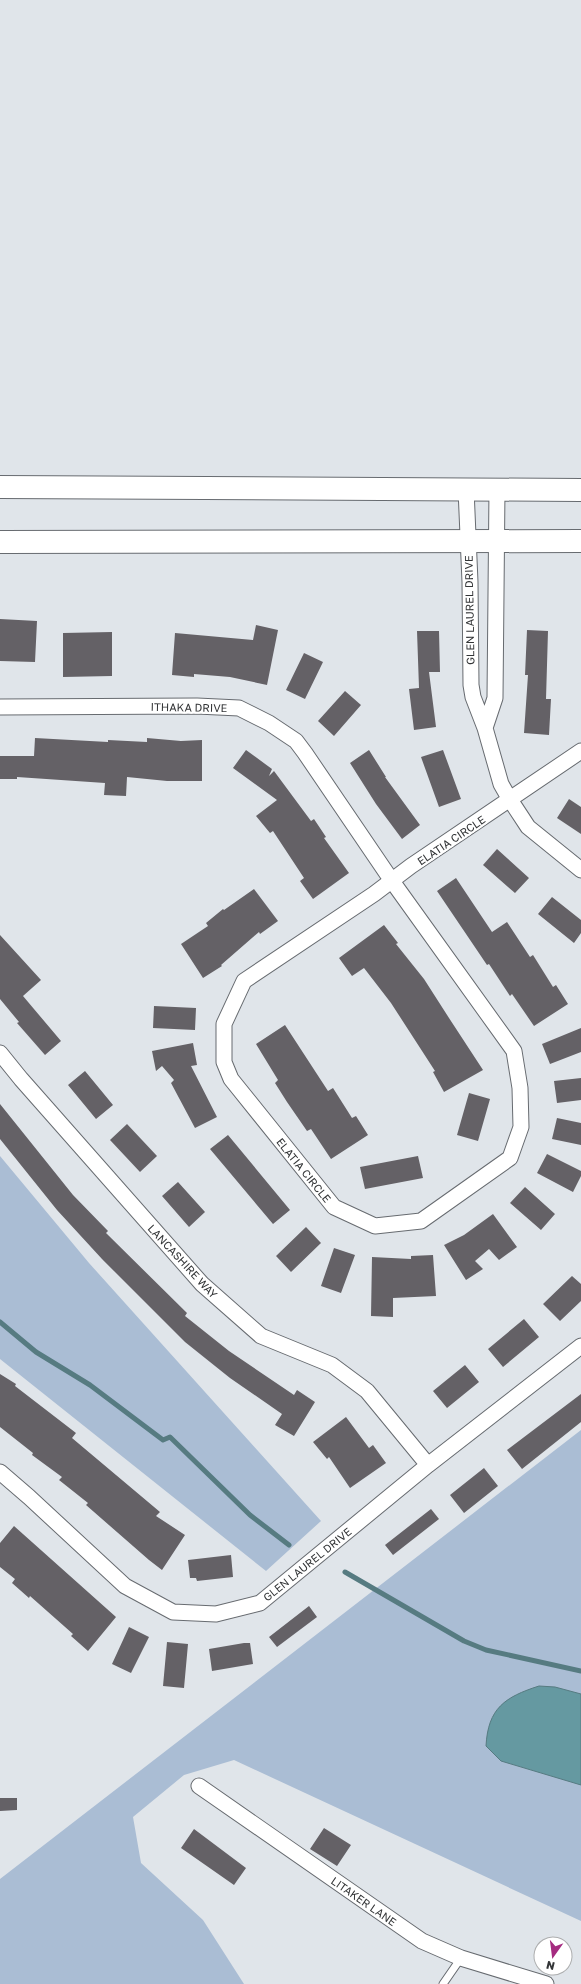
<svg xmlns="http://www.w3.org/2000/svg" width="581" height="1984" font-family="'Golos Text',sans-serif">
  <rect width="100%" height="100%" fill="#e0e5ea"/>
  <path fill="#aabdd4" d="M0 1156 89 1263 321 1521 266 1571 0 1359Z
    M581 1430V1921L234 1760 184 1775 133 1817 141 1863 203 1920 244 1984H0V1879Z"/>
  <path fill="#6599a1" stroke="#567b81" d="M539 1686 555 1687 581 1694V1785L501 1761 486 1746C488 1708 505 1697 539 1686Z"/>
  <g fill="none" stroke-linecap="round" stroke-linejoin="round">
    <path stroke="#567b81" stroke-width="5" d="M0 1322 36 1352 90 1385 163 1440 170 1437 250 1515 289 1545
      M345 1572 464 1641 486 1650 581 1671"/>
  </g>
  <path fill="#646166" d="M0 619 37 621 35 662 0 661Z
    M256 625 278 630 267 685 230 677 194 674V677L172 675 175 633 253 640Z
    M527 630 548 631 546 699H551L549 735 524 733 528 675H525Z
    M417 631H439L440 672H429L436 727 414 730 409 689 419 688Z
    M112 632V676L63 677V633Z
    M304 653 323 662 305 699 286 690Z
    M345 691 361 705 334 736 318 721Z
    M35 738 108 742V740L147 742V738L181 741 202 740V781H167L127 777 126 796 104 795 105 783 17 777V779H0V756H34Z
    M246 750 272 769 269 776 274 771 311 821 314 819 326 837 324 838 349 873 313 899 300 881 304 878 273 831 270 833 256 816 277 800 233 768Z
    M369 750 386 777H385L420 825 402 839 376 804 350 763Z
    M443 750 461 799 439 807 421 757Z
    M569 799 581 807V834L557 818Z
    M497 849 529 878 515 893 483 865Z
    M456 878 492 932 507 922 530 957 533 955 553 987 556 985 568 1004 534 1026 512 994 510 996 489 964 487 965 437 891Z
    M254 889 278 921 260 934 259 932 221 965 222 966 203 978 181 944 208 926 206 923 223 909 224 910Z
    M552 897 581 920V933L574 943 538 914Z
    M384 925 398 943 396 944 424 979 449 1018 483 1070 444 1092 433 1072 435 1071 391 1003 364 968 352 976 339 958Z
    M0 935 41 980 23 996 61 1041 45 1055 17 1023 19 1022 0 999Z
    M154 1006 196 1008 195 1030 153 1028Z
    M285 1025 328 1091 333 1088 352 1118 356 1116 368 1135 331 1159 311 1129 307 1131 287 1102 275 1083 278 1080 256 1044Z
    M581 1028V1052L550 1064 542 1044Z
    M193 1043 197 1065 191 1066 217 1117 195 1128 171 1083 174 1080 162 1066 156 1071 152 1051Z
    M85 1071 113 1105 96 1119 68 1085Z
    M581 1078V1100L557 1103 554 1081Z
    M469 1093 490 1099 478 1141 457 1135Z
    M0 1104 73 1195 108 1231 106 1233 187 1313 185 1316 229 1351 294 1395 297 1390 315 1402 294 1436 275 1425 282 1414 230 1378 185 1342 102 1259 57 1210 0 1139Z
    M557 1118 581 1123V1145L552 1139Z
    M127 1124 157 1156 140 1172 110 1140Z
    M228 1135 290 1210 273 1224 210 1149Z
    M547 1154 581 1171V1176L573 1192 537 1173Z
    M418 1156 423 1178 365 1189 360 1167Z
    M178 1182 205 1212 189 1227 162 1196Z
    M525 1187 555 1214 541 1230 510 1203Z
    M493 1214 517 1247 499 1260 489 1249 475 1261 483 1269 466 1280 444 1245 464 1235Z
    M306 1227 321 1243 291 1272 276 1256Z
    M334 1248 355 1255 341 1293 321 1286Z
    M433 1255 436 1296 393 1298V1317L371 1316 372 1257 411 1259V1256Z
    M572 1276 581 1284V1301L560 1321 543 1304Z
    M524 1319 539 1337 503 1367 488 1349Z
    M465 1365 479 1382 447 1408 433 1391Z
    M0 1374 16 1384 15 1386 76 1433 72 1438 160 1512 156 1516 185 1535 162 1570 149 1560 86 1505 88 1503 59 1480 62 1477 32 1455 33 1453 0 1427Z
    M581 1394V1422L522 1469 507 1450Z
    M346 1417 369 1448 373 1445 386 1463 350 1488 329 1457 327 1459 313 1442Z
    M484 1468 498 1486 464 1513 450 1495Z
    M431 1509 439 1519 393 1555 385 1545Z
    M14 1526 116 1617 88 1651 71 1636 73 1634 30 1596 29 1598 12 1583 15 1579 0 1567V1543Z
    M231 1555 233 1577 197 1581 196 1578H190L188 1560Z
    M309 1606 317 1617 277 1647 269 1637Z
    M129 1627 149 1637 131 1673 112 1664Z
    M167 1642 188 1644 184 1688 163 1686Z
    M244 1643H250L253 1664 212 1671 209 1649Z
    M0 1798H17V1810L0 1811Z
    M324 1828 351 1845 337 1866 310 1849Z
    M194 1829 246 1868 234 1885 181 1848Z"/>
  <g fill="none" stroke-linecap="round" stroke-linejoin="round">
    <defs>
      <path id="service" d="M443 1984 461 1958"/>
      <path id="minor" d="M466 489 470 582 471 685 473 697 485 728 501 784 509 798 528 827 581 870
        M0 707 197 706 239 708 269 723 296 741 305 753 392 881 514 1051 520 1088 521 1127 510 1158 421 1221 375 1226 334 1207 231 1079 224 1062V1024L244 981 374 894 411 866 581 751
        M485 728 495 698 497 489
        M0 1053 21 1079 202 1284 261 1336 332 1365 367 1391 428 1465
        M0 1472 29 1497 125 1586 173 1612 216 1614 260 1603 428 1465 581 1346
        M199 1786 422 1941 461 1958 546 1984"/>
      <path id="trunk" d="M0 487 581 490
        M0 542 581 541"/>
    </defs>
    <use href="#service" stroke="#676b70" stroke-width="9"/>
    <use href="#minor" stroke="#676b70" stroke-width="17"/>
    <use href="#trunk" stroke="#676b70" stroke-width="24"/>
    <use href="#service" stroke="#fff" stroke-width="7"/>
    <use href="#minor" stroke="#fff" stroke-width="15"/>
    <use href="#trunk" stroke="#fff" stroke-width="22"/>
  </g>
  <g text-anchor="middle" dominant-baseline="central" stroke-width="4" stroke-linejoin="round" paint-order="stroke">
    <g font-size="11" fill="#333537" stroke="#fff">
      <text transform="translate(469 610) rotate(-91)">GLEN LAUREL DRIVE</text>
      <text transform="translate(189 707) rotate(1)">ITHAKA DRIVE</text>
      <text transform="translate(451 840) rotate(-34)">ELATIA CIRCLE</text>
      <text transform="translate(304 1170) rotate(51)">ELATIA CIRCLE</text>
      <text transform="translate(183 1261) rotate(47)">LANCASHIRE WAY</text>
      <text transform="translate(307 1564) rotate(-39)">GLEN LAUREL DRIVE</text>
      <text transform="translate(364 1901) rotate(35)">LITAKER LANE</text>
    </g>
  </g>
  <g transform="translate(553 1956) rotate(194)"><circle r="19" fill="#ffffff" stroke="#adaeaf"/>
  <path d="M0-3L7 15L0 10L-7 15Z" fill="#a52b80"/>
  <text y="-6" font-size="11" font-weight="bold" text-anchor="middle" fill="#333537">N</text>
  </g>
</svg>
